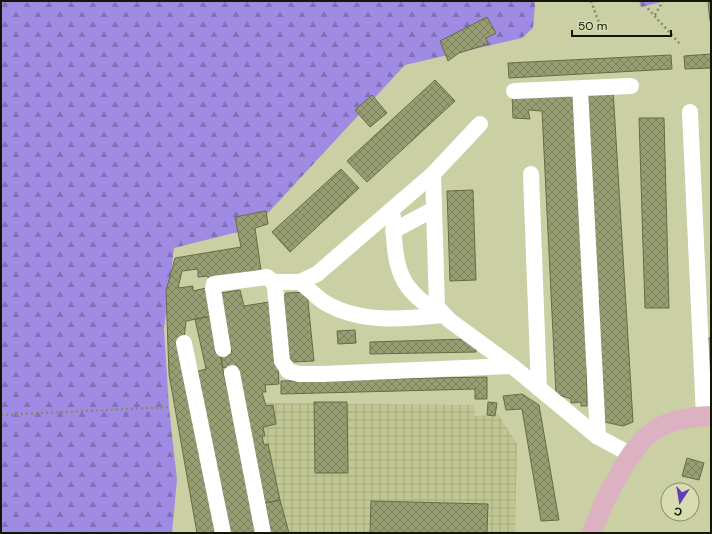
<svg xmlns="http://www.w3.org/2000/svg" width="712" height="534" font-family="'DM Sans',sans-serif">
  <defs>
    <pattern id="industrial-grid" width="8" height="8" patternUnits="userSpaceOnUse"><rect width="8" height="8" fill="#c0c793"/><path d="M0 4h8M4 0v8" fill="none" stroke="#a4aa7d"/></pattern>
    <pattern id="forest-firs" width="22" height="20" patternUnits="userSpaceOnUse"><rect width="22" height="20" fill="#a08be4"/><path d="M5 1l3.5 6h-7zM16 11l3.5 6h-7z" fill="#8170b7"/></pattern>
    <pattern id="building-cross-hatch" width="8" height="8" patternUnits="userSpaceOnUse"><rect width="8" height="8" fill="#989e74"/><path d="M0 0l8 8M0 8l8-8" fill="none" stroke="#7b805d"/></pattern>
  </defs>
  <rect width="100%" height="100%" fill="#cad0a4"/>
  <path fill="url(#industrial-grid)" d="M241 403 474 405 475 416 498 414 517 444 515 533H262Z"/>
  <path fill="url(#forest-firs)" d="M1 1H534L535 5 533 28 522 38 405 65 254 228 174 248 164 329 169 407 177 480 172 533H1Z
    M639 1H665L641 7Z"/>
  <path fill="url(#building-cross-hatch)" stroke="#676b43" d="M711 2V21H710L708 3Z
    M487 17 496 33 486 38 488 44 459 53 448 61 440 41Z
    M711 54V68L685 69 684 56Z
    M671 55 672 69 509 78 508 63Z
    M435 80 455 101 367 182 347 161Z
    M613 89 633 422 623 426 600 421 599 300H596L588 91Z
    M572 92 586 289 587 406H581V402L571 403V399L556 394 542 111 528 110 530 119 513 118 512 95Z
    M372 95 387 113 370 127 355 110Z
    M639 118H664L669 308H645Z
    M341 169 359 188 290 252 272 232Z
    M473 190 476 280 450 281 447 191Z
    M266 211 268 224 255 228 261 270 208 278V276L198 277V269L182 271 178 288 193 286V291L206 288 212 316 186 321 182 355 218 533H197L169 374 166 291 175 258 241 247 235 217Z
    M240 290 244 306 269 302 277 343 279 384 265 385 266 392H262L266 406 273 405 276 424 263 427 265 436H262L264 445 268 444 280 500 265 503 238 366 223 368 221 357 232 354 221 293Z
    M307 292 314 361 294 362 287 356 281 301 286 293Z
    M212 316 224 375 259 533H229L222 488H220L202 404 201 385 198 386 195 372 206 369 195 319Z
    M355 330 356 343 338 344 337 331Z
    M707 338H711V378H709Z
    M468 339 476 343V352L370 354V342Z
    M487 377V399H475V389L281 394V381Z
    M522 394 539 405 559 520 541 521 522 409 506 410 503 396Z
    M314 402H347L348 473H315Z
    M488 402 497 403 495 416 487 415Z
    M687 458 704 463 699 480 682 476Z
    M280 500 289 533H271L265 503Z
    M371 501 488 504 487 533H370Z"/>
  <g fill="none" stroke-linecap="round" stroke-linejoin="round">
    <path stroke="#858a68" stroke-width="2.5" stroke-dasharray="2 3" stroke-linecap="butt" d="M591 1 601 28
      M641 1 680 44
      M655 15 663 1
      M1 415 169 407"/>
    <path stroke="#fff" stroke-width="16" d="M580 88 598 437
      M514 91 631 86
      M690 112 704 417
      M480 124 433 174 437 307 449 320 512 366 598 437 630 454
      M531 174 539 389
      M390 211 393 217C395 267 397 291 444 315
      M393 231 434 209
      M273 282H300L317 274 433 174
      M300 282C308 288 315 296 324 302 359 324 405 319 444 315
      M184 343 223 533
      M223 349 213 289 214 284 267 277 273 282 275 288 282 361 288 371 299 374H322L512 366
      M232 373 263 533"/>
    <path stroke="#dcb2c3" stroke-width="20" d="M592 533C598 514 606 498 616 480 641 434 657 418 711 416"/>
  </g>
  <rect width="712" height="534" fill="none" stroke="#131505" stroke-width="4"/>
  <g transform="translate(680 502) rotate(192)"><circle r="19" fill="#d7ddb1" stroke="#898d6c"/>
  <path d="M0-3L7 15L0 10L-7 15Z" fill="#653cb4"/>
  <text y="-6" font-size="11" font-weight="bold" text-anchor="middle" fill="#131505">С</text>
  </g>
  <path d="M572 30v6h99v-6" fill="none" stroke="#131505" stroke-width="2"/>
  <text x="578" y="30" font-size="12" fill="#131505" stroke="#d7ddb1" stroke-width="3" paint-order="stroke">50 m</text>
</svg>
